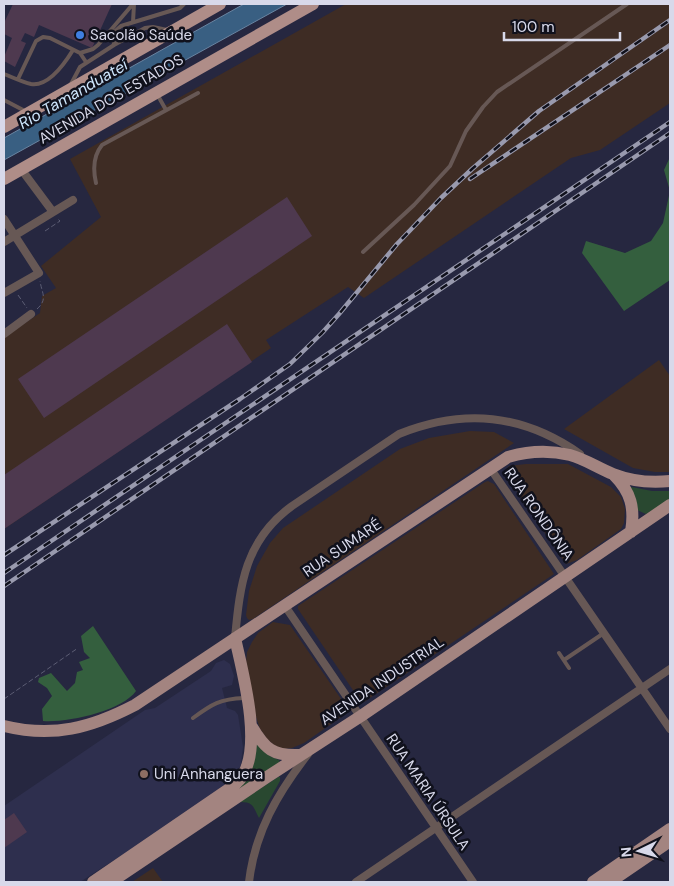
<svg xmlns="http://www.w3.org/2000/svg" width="674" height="886" font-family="'DM Sans',sans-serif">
  <rect width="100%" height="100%" fill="#262740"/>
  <path fill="#2e2f4e" d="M224 660 230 664 234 676 232 685 222 688 227 708 235 711 238 715 243 747 241 764 236 777 122 855 80 882H4V806L145 710 155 708 211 671 216 663Z"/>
  <path fill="#3e2c24" d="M346 4H670V103L600 150 571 158 364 298 348 287 266 340 271 348 4 529V337L40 313 42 296 56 288 41 266 101 217 70 159Z
    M659 360 670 376V472H655L633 468 564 429Z
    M470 431 494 432 514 443 253 619 249 620 247 618 246 615 249 591 257 566 270 543 283 528 400 449 429 438Z
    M526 464H568L611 487 621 497 625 509 624 523 621 529 577 560 566 564 505 474V471L509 466Z
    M488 481 494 484 554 574 364 702H361L298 609V606L485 482Z
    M273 622 290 625 348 709 347 713 304 743 292 748 284 749 275 746 267 739 260 729 255 714 246 662 247 652 252 642 258 633Z
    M153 868 163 882H132Z"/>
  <path fill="#294830" d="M632 487 652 491H670V500L646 514 637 510 630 488Z
    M256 741 270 756 279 760 280 763 234 796Z
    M278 777H280V781L259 818C253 807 254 802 240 802Z"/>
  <path fill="#345f3e" d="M670 157V280L624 311 582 253 586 241 625 253 651 241 663 223 670 191 664 170Z
    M93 626 136 691C122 711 67 723 43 721L42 709 52 696 47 688 38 682 39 678 51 673 67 691 75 683 77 672 83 670 79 662 90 658 84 652 81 636Z"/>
  <path fill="#395f82" stroke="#6984a1" d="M244 4H287L4 160V138Z"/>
  <path fill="#4e394f" d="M13 4H112L92 48 39 25 34 37 25 33 21 41 26 43 15 67 4 61V57L12 38 4 34V23Z
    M287 197 312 236 44 418 18 379Z
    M227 324 252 362 4 529V475Z
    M14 813 27 832 4 848V820Z"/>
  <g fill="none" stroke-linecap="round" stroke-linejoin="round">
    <path stroke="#5c5d74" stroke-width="1" stroke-dasharray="5 2.5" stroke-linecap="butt" d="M45 231 60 221 58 219
      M18 295 27 308
      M37 309C48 299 42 294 40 281
      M4 699 78 648"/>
    <path stroke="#675855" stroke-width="4" d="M133 22 134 4
      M114 45 113 33 121 26 180 8 184 4
      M80 53 93 49 98 45 133 4
      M4 74C12 77 22 82 31 84 49 87 65 63 73 50
      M18 79 36 41 43 37 50 38 80 53 86 62
      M70 86 80 67 114 45 145 28 153 27 167 30
      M157 94 166 110
      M4 100 25 111
      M96 183C93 170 93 156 102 145L198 93
      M363 252 414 205 450 166 466 131 483 107 497 92 627 4
      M559 653 569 668
      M564 660 604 633
      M193 718C212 704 220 699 244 698"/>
    <path stroke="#675855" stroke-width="8" d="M21 169 53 212
      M4 219 39 273 4 293
      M4 242 73 200
      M4 334 31 314
      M490 468 670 729
      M285 606 473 882
      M235 638C240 584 245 540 292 506L399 434C464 408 523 414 580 454
      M249 882C255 832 277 794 308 754
      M356 882 670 669"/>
    <path stroke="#a38480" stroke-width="12" d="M614 475C631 492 635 508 631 532
      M4 726C53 738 91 728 135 705L508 457C528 451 550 450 570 455 585 459 598 468 613 474 631 481 651 483 670 481
      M252 727C265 749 273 756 299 755
      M93 882 229 789C234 785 240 781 243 775 262 743 243 674 235 638
      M111 882 267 777 361 716 670 505
      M593 882 670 829
      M610 882 670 841"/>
    <path stroke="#af8d88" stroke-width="12" d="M4 127 220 4
      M4 179 313 4"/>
    <defs>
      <path id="rail" d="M470 179 670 45
        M4 555 240 399 290 364 322 333 339 314 397 244 441 198 472 169 539 111 670 20
        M4 573 670 122
        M4 586 670 133"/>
    </defs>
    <use href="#rail" stroke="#999aae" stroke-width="4.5"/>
    <use href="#rail" stroke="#10111c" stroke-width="2.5" stroke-dasharray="8" stroke-linecap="butt"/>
  </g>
  <circle fill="#3f7fe0" stroke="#10111c" stroke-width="2" cx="80" cy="35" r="5"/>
  <circle fill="#8d6e63" stroke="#10111c" stroke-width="2" cx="144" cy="774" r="5"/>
  <g text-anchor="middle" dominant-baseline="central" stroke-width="5" stroke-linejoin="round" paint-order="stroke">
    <g font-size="15" fill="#d8d9ea" stroke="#10111c" text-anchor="start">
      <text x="90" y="35">Sacolão Saúde</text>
      <text x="154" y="774">Uni Anhanguera</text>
    </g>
    <g font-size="15" fill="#d8d9ea" stroke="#10111c">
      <text transform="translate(111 99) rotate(-30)">AVENIDA DOS ESTADOS</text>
      <text transform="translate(539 514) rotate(55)">RUA RONDÔNIA</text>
      <text transform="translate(342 548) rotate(-34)">RUA SUMARÉ</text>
      <text transform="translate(382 681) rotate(-34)">AVENIDA INDUSTRIAL</text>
      <text transform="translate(428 792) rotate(56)">RUA MARIA ÚRSULA</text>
    </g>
    <g font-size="16" font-style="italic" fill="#cee6fd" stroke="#10111c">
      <text transform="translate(73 94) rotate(-30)">Rio Tamanduateí</text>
    </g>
  </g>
  <rect width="674" height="886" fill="none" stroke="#d8d9ea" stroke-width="10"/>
  <g transform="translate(639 851) rotate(265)" stroke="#10111c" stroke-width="4" paint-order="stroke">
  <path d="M0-4L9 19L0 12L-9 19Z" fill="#d8d9ea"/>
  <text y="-8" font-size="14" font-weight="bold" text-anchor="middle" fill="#d8d9ea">N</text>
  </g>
  <path d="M504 32v8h116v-8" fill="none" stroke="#d8d9ea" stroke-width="2.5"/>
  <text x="512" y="32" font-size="15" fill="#d8d9ea" stroke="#10111c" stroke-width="4" paint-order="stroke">100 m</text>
</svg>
